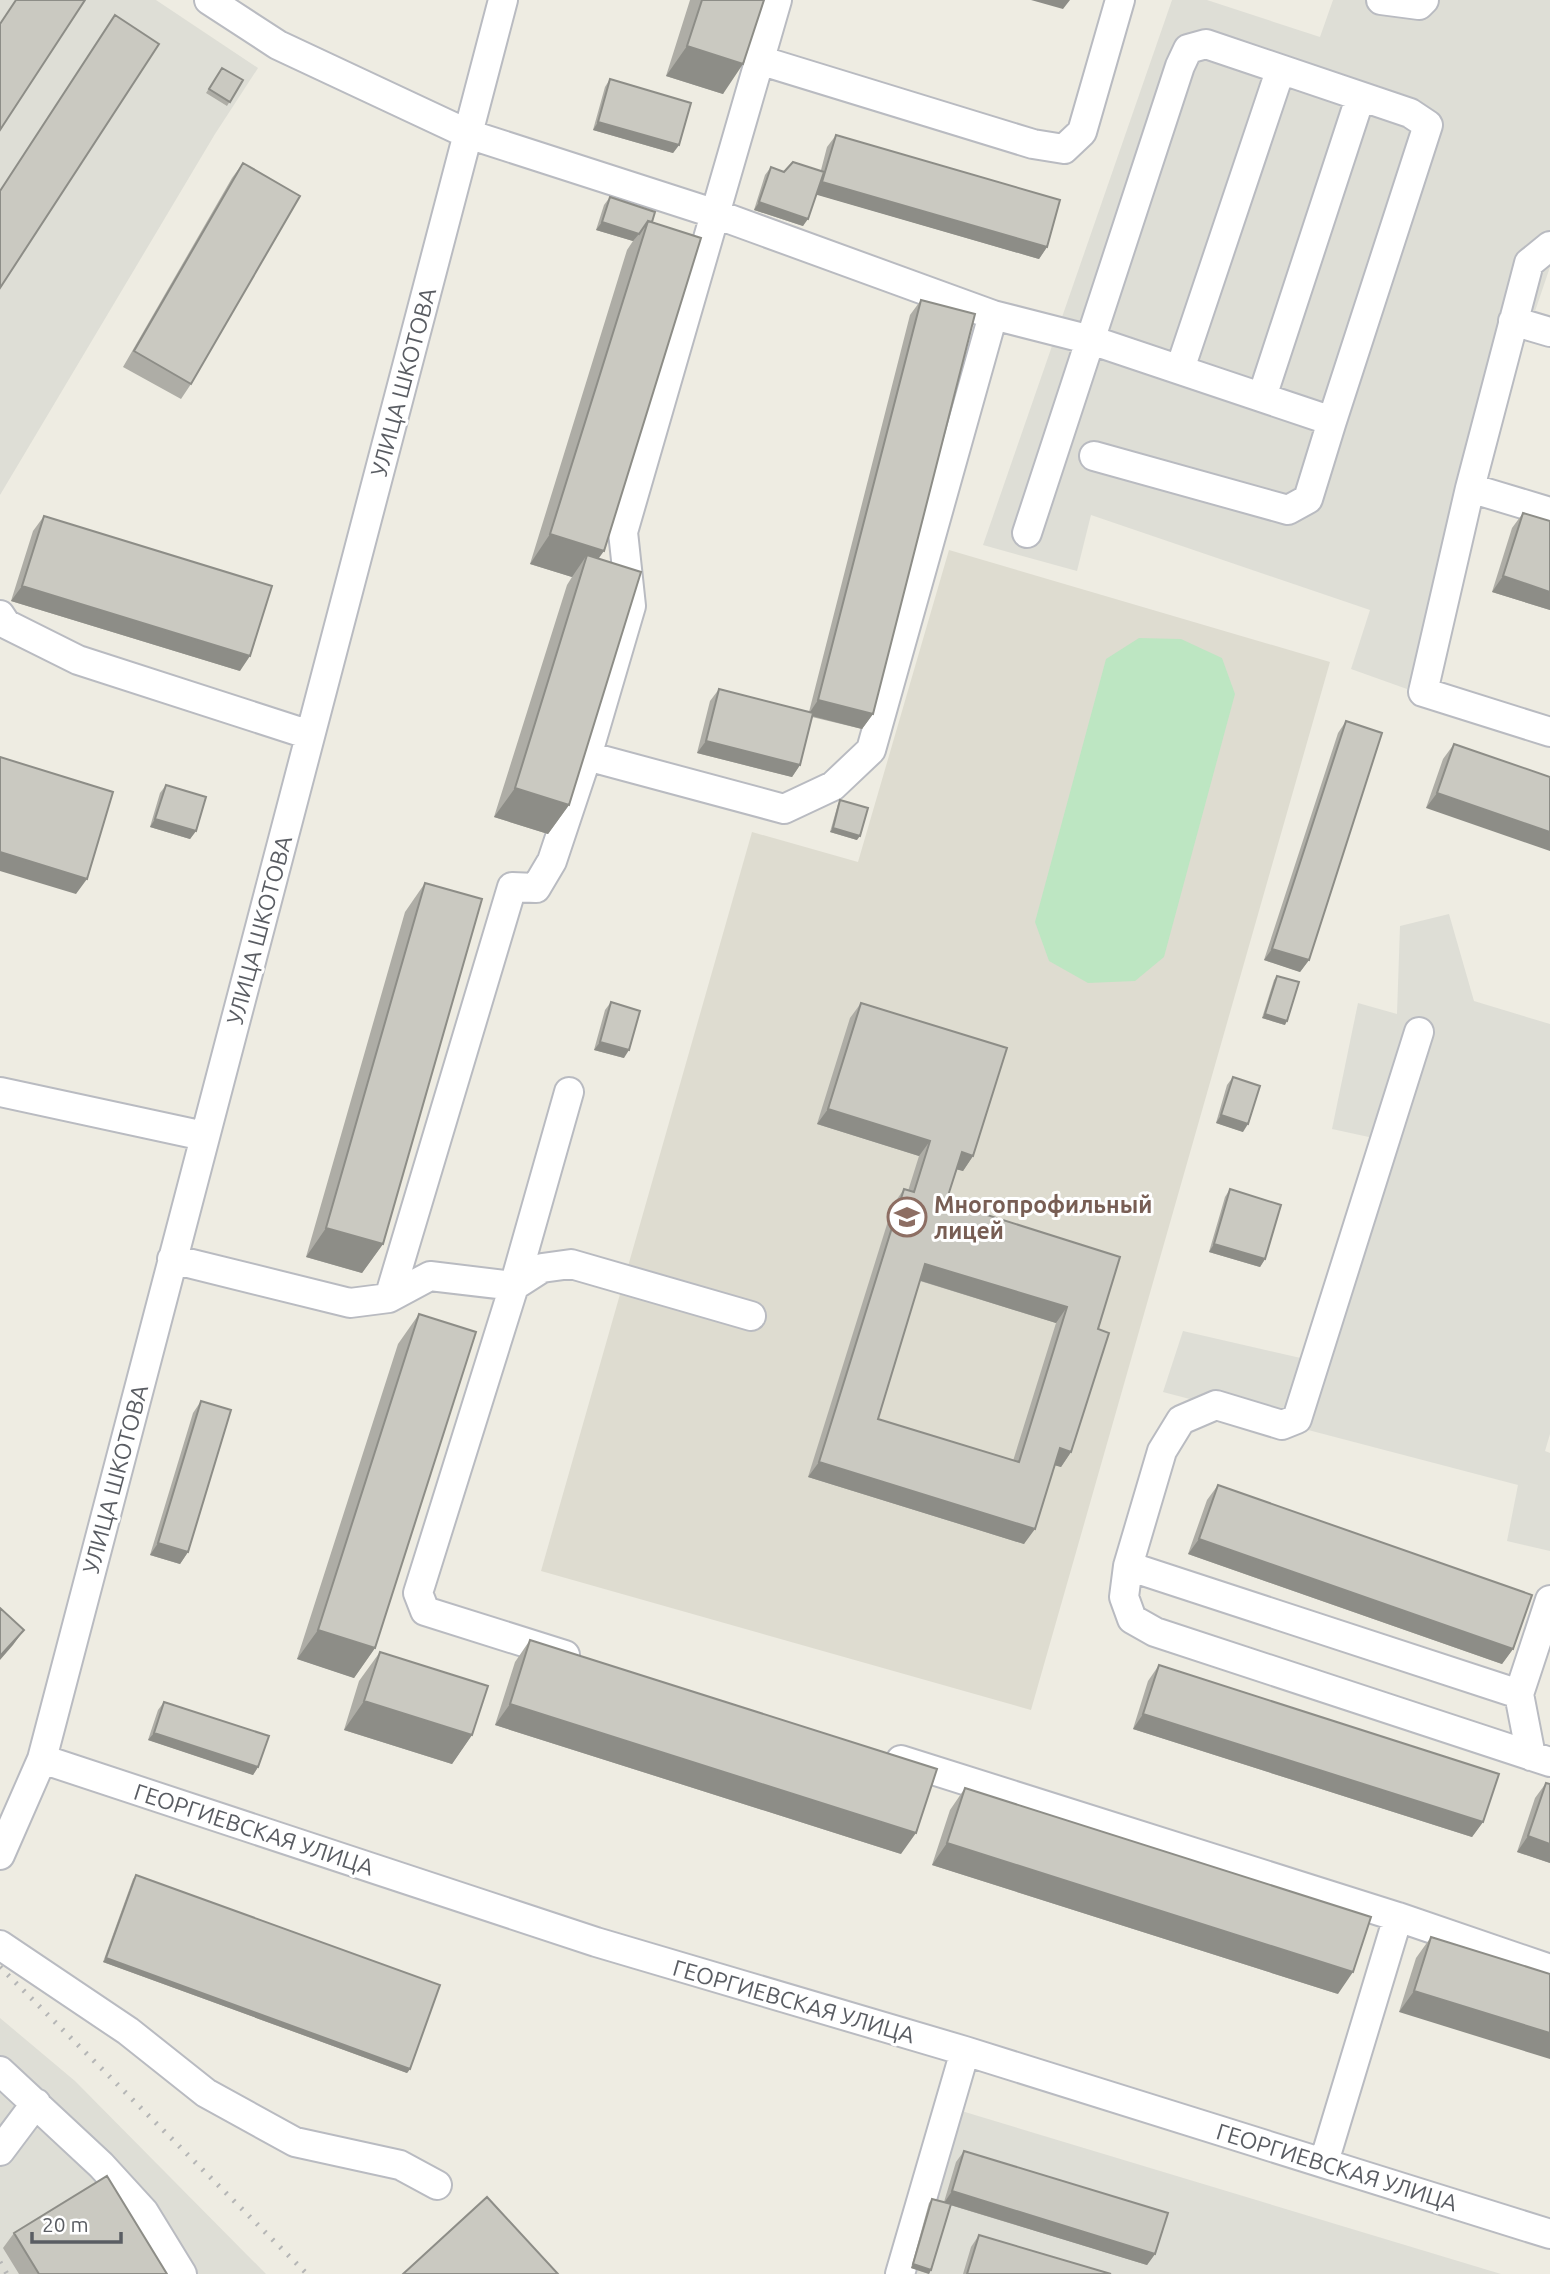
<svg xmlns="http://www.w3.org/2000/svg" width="1550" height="2274" font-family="Ubuntu,sans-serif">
  <rect width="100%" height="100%" fill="#eeece2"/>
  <path fill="#deded6" d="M0 0H156L258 68 215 134 0 495Z
    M1172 0H1207L1320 37 1333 0H1550V267L1407 689 1351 669 1370 610 1091 515 1077 571 983 545Z
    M1449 914 1474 1001 1550 1024V1434L1545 1451 1550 1453V1551L1507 1541 1518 1485 1163 1392 1183 1331 1305 1359 1378 1139 1332 1129 1358 1003 1397 1014 1400 926Z
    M0 2018 75 2081 266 2274H0Z
    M955 2109 1501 2274H905Z"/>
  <path fill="#dedcd0" d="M949 550 1330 662 1031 1710 541 1571 752 832 858 862Z"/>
  <path fill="#bde6c2" d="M1139 638 1181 639 1222 658 1235 694 1164 957 1135 981 1088 983 1049 961 1035 922 1106 659Z"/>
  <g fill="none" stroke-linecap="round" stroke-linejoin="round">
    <defs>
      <path id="minor" d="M209 0 278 45 468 134 713 213 993 315 1091 340 1332 421 1308 499 1288 510 1094 456
        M1381 0 1419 5 1424 0
        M759 60 1033 144 1064 149 1082 132 1120 0
        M1550 246 1529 263 1470 488 1423 692 1550 732
        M1513 321 1550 332
        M1180 369 1280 71
        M1262 397 1360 98
        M1470 488 1550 512
        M1027 533 1180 66 1188 49 1206 44 1410 113 1428 125 1332 421
        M0 615 6 624 78 660 310 735
        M587 756 784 809 833 786 871 750 993 315
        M1419 1032 1297 1419 1282 1425 1216 1405 1181 1420 1162 1451 1128 1566 1519 1694 1550 1600
        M0 1092 204 1136
        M569 1092 514 1286 542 1268 571 1264 751 1316
        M172 1259 350 1303 389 1298 430 1276 514 1286 418 1593 425 1611 565 1655
        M389 1298 512 887 536 888 552 861 587 756 631 606 623 532 777 0
        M1128 1566 1124 1597 1132 1619 1155 1632 1550 1762
        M1519 1694 1531 1756
        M42 1759 596 1942 965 2051 1550 2234
        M901 1760 1398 1917
        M0 1855 42 1759 503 0
        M0 1945 128 2031 206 2093 295 2142 400 2165 437 2185
        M0 2071 101 2165 144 2212 182 2274
        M0 2151 36 2103
        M1324 2162 1398 1917 1550 1969
        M900 2274 965 2051"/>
    </defs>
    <use href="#minor" stroke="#b9bbc1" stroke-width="32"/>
    <use href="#minor" stroke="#fff" stroke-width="28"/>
    <path stroke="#b5b6b6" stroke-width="5" stroke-dasharray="2 9" stroke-linecap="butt" d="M0 1967 307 2274
      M0 2262 7 2274"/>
  </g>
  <path fill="#aeada6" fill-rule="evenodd" d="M690 0H764L723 94 666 76Z
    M222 68 243 80 227 106 206 93Z
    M610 79 679 145 673 153 593 130 605 87Z
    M836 135 1047 247 1039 259 816 194 803 226 754 210 765 175 771 167 784 172 821 170 827 147Z
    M243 163 191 384 181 399 123 367 232 178Z
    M610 197 652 222 598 559 569 805 548 834 494 817 567 585 572 577 530 564 627 250 633 241 596 230 604 205Z
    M921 300 873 714 862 729 812 717 800 765 792 777 697 753 710 701 719 689 809 712 910 315Z
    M1523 513 1550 521V610L1492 592 1512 528Z
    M44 516 240 671 11 601 33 531Z
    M1346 721 1309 960 1300 972 1264 960 1338 733Z
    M1454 744 1550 777 1426 808 1443 759Z
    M166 785 196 831 190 839 150 827 160 793Z
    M840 800 857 840 830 832 838 804Z
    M425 883 383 1244 362 1273 306 1257 405 912Z
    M1277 976 1285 1025 1262 1018 1274 980Z
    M611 1002 624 1058 594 1050 605 1010Z
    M861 1003 973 1156 963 1171 957 1169 946 1202 1098 1329 1071 1452 1061 1467 1055 1465 1024 1544 808 1477 893 1205 904 1189 908 1191 919 1156 817 1124 850 1018ZM920 1281 1056 1323 1013 1461 878 1419Z
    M1233 1077 1243 1132 1216 1123 1227 1085Z
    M1230 1189 1265 1259 1260 1267 1209 1252 1225 1197Z
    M419 1314 375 1648 354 1678 297 1659 398 1344Z
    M201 1401 188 1552 180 1564 150 1555 193 1413Z
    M1218 1485 1513 1649 1502 1664 1188 1554 1207 1500Z
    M530 1640 901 1854 495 1725 515 1662Z
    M380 1652 472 1735 452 1764 344 1730 359 1681Z
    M1159 1665 1483 1822 1472 1837 1133 1729 1148 1681Z
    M164 1702 258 1767 253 1775 148 1740 158 1710Z
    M1546 1783 1550 1784V1863L1517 1852 1535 1798Z
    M965 1788 1338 1994 932 1865 950 1810Z
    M136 1875 410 2069 407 2073 103 1962 133 1879Z
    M1431 1937 1550 1974 1399 2012 1416 1958Z
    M964 2151 1155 2254 1147 2265 950 2205 929 2274 911 2268 929 2203 932 2199 944 2202 956 2162Z
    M14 2233 167 2274H19L3 2248Z
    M979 2235 1111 2274H963L971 2247Z"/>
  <path fill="#8d8d87" d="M1031 0H1070L1063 9Z
    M687 46 743 64 723 94 666 76Z
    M598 122 679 145 673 153 593 130Z
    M822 182 1047 247 1039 259 814 194Z
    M759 202 808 219 803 226 754 210Z
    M602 222 639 234 633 241 596 230Z
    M550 534 604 551 583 580 587 555 572 577 530 564Z
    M1503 576 1550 592V610L1492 592Z
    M22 586 250 656 240 671 11 601Z
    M818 700 873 714 862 729 808 715Z
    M706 741 800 765 792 777 697 753Z
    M515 788 569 805 548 834 494 817Z
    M1437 793 1550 832V851L1426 808Z
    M155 819 196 831 190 839 150 827Z
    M833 828 860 836 857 840 830 832Z
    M0 852 87 879 76 894 0 871Z
    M1272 949 1309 960 1300 972 1264 960Z
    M1265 1014 1287 1021 1285 1025 1262 1018Z
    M600 1042 629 1050 624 1058 594 1050Z
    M828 1109 930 1141 919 1156 817 1124Z
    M1221 1115 1248 1124 1243 1132 1216 1123Z
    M962 1152 973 1156 963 1171 951 1168Z
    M326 1228 383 1244 362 1273 306 1257Z
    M1214 1244 1265 1259 1260 1267 1209 1252Z
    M925 1264 1067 1307 1056 1323 915 1279Z
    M1060 1448 1071 1452 1061 1467 1050 1464Z
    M819 1462 1035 1529 1024 1544 808 1477Z
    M1199 1539 1513 1649 1502 1664 1188 1554Z
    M158 1543 188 1552 180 1564 150 1555Z
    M24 1630 13 1645 0 1660V1656Z
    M318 1630 375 1648 354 1678 297 1659Z
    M364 1701 472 1735 452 1764 344 1730Z
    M510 1704 916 1833 901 1854 495 1725Z
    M1143 1714 1483 1822 1472 1837 1133 1729Z
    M154 1733 258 1767 253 1775 148 1740Z
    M1528 1836 1550 1844V1863L1517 1852Z
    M947 1843 1353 1972 1338 1994 932 1865Z
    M106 1958 410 2069 407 2073 103 1962Z
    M1414 1991 1550 2033V2059L1399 2012Z
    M952 2191 1155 2254 1147 2265 944 2203Z
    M913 2264 931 2270 929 2274 911 2268Z"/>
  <path fill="#cac9c1" stroke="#8d8d87" stroke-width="2" fill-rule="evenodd" d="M16 0H85L0 130V24Z
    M702 0H764L743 64 687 46Z
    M115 15 159 44 0 288V191Z
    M222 68 243 80 230 102 209 89Z
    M610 79 691 103 679 145 598 122Z
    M836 135 1060 200 1047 247 822 182Z
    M793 162 824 172 808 219 759 202 771 167 784 172Z
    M243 163 300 196 191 384 134 351Z
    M610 197 655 212 652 222 648 221 639 234 602 222Z
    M648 221 701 238 604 551 550 534Z
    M921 300 975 314 873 714 818 700Z
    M1523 513 1550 521V592L1503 576Z
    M44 516 272 586 250 656 22 586Z
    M587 555 641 572 569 805 515 788Z
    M719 689 813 713 800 765 706 741Z
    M1346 721 1382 733 1309 960 1272 949Z
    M1454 744 1550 777V832L1437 793Z
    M0 757 113 792 87 879 0 852Z
    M166 785 206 797 196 831 155 819Z
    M840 800 868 808 860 836 833 828Z
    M425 883 482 899 383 1244 326 1228Z
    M1277 976 1299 982 1287 1021 1265 1014Z
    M611 1002 640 1011 629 1050 600 1042Z
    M861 1003 1007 1048 973 1156 962 1152 946 1202 1120 1257 1098 1329 1109 1333 1071 1452 1060 1448 1035 1529 819 1462 904 1189 914 1192 930 1141 828 1109ZM925 1264 1067 1307 1019 1462 878 1419Z
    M1233 1077 1260 1086 1248 1124 1221 1115Z
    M1230 1189 1281 1205 1265 1259 1214 1244Z
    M419 1314 476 1332 375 1648 318 1630Z
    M201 1401 231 1410 188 1552 158 1543Z
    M1218 1485 1532 1595 1513 1649 1199 1539Z
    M0 1608 24 1630 0 1656Z
    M530 1640 937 1769 916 1833 510 1704Z
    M380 1652 488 1686 472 1735 364 1701Z
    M1159 1665 1499 1774 1483 1822 1143 1714Z
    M164 1702 269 1736 258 1767 154 1733Z
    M1546 1783 1550 1784V1844L1528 1836Z
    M965 1788 1371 1917 1353 1972 947 1843Z
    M136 1875 440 1985 410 2069 106 1958Z
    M1431 1937 1550 1974V2033L1414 1991Z
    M964 2151 1168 2213 1155 2254 952 2191Z
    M107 2176 167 2274H39L14 2233Z
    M487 2197 558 2274H403Z
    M932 2199 951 2204 931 2270 913 2264Z
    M979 2235 1111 2274H967Z"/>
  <defs>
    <symbol id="school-ring" viewBox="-11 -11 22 22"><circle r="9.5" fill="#fff" stroke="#8d6e63" stroke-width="1.5"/><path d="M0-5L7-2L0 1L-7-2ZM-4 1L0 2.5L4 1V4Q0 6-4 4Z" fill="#8d6e63"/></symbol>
  </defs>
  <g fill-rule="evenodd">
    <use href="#school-ring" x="885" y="1195" width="44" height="44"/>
  </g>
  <g text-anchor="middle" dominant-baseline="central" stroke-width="6" stroke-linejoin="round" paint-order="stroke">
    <g font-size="23" fill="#5a5d63" stroke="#fff">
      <text transform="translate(403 382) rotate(-75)">УЛИЦА ШКОТОВА</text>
      <text transform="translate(259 930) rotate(-75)">УЛИЦА ШКОТОВА</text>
      <text transform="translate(115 1479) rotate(-75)">УЛИЦА ШКОТОВА</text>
      <text transform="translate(254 1829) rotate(18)">ГЕОРГИЕВСКАЯ УЛИЦА</text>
      <text transform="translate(794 2001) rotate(16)">ГЕОРГИЕВСКАЯ УЛИЦА</text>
      <text transform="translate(1337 2167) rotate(17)">ГЕОРГИЕВСКАЯ УЛИЦА</text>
    </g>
    <g font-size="23" font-weight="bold" fill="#785e54" stroke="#fff" text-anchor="start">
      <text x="934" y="1204">Многопрофильный<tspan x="934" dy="26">лицей</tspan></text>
    </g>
  </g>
  <path d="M32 2232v10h89v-10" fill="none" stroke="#5a5d63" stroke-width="3.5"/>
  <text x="42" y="2232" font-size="21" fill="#5a5d63" stroke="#ffffff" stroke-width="5" paint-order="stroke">20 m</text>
</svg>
